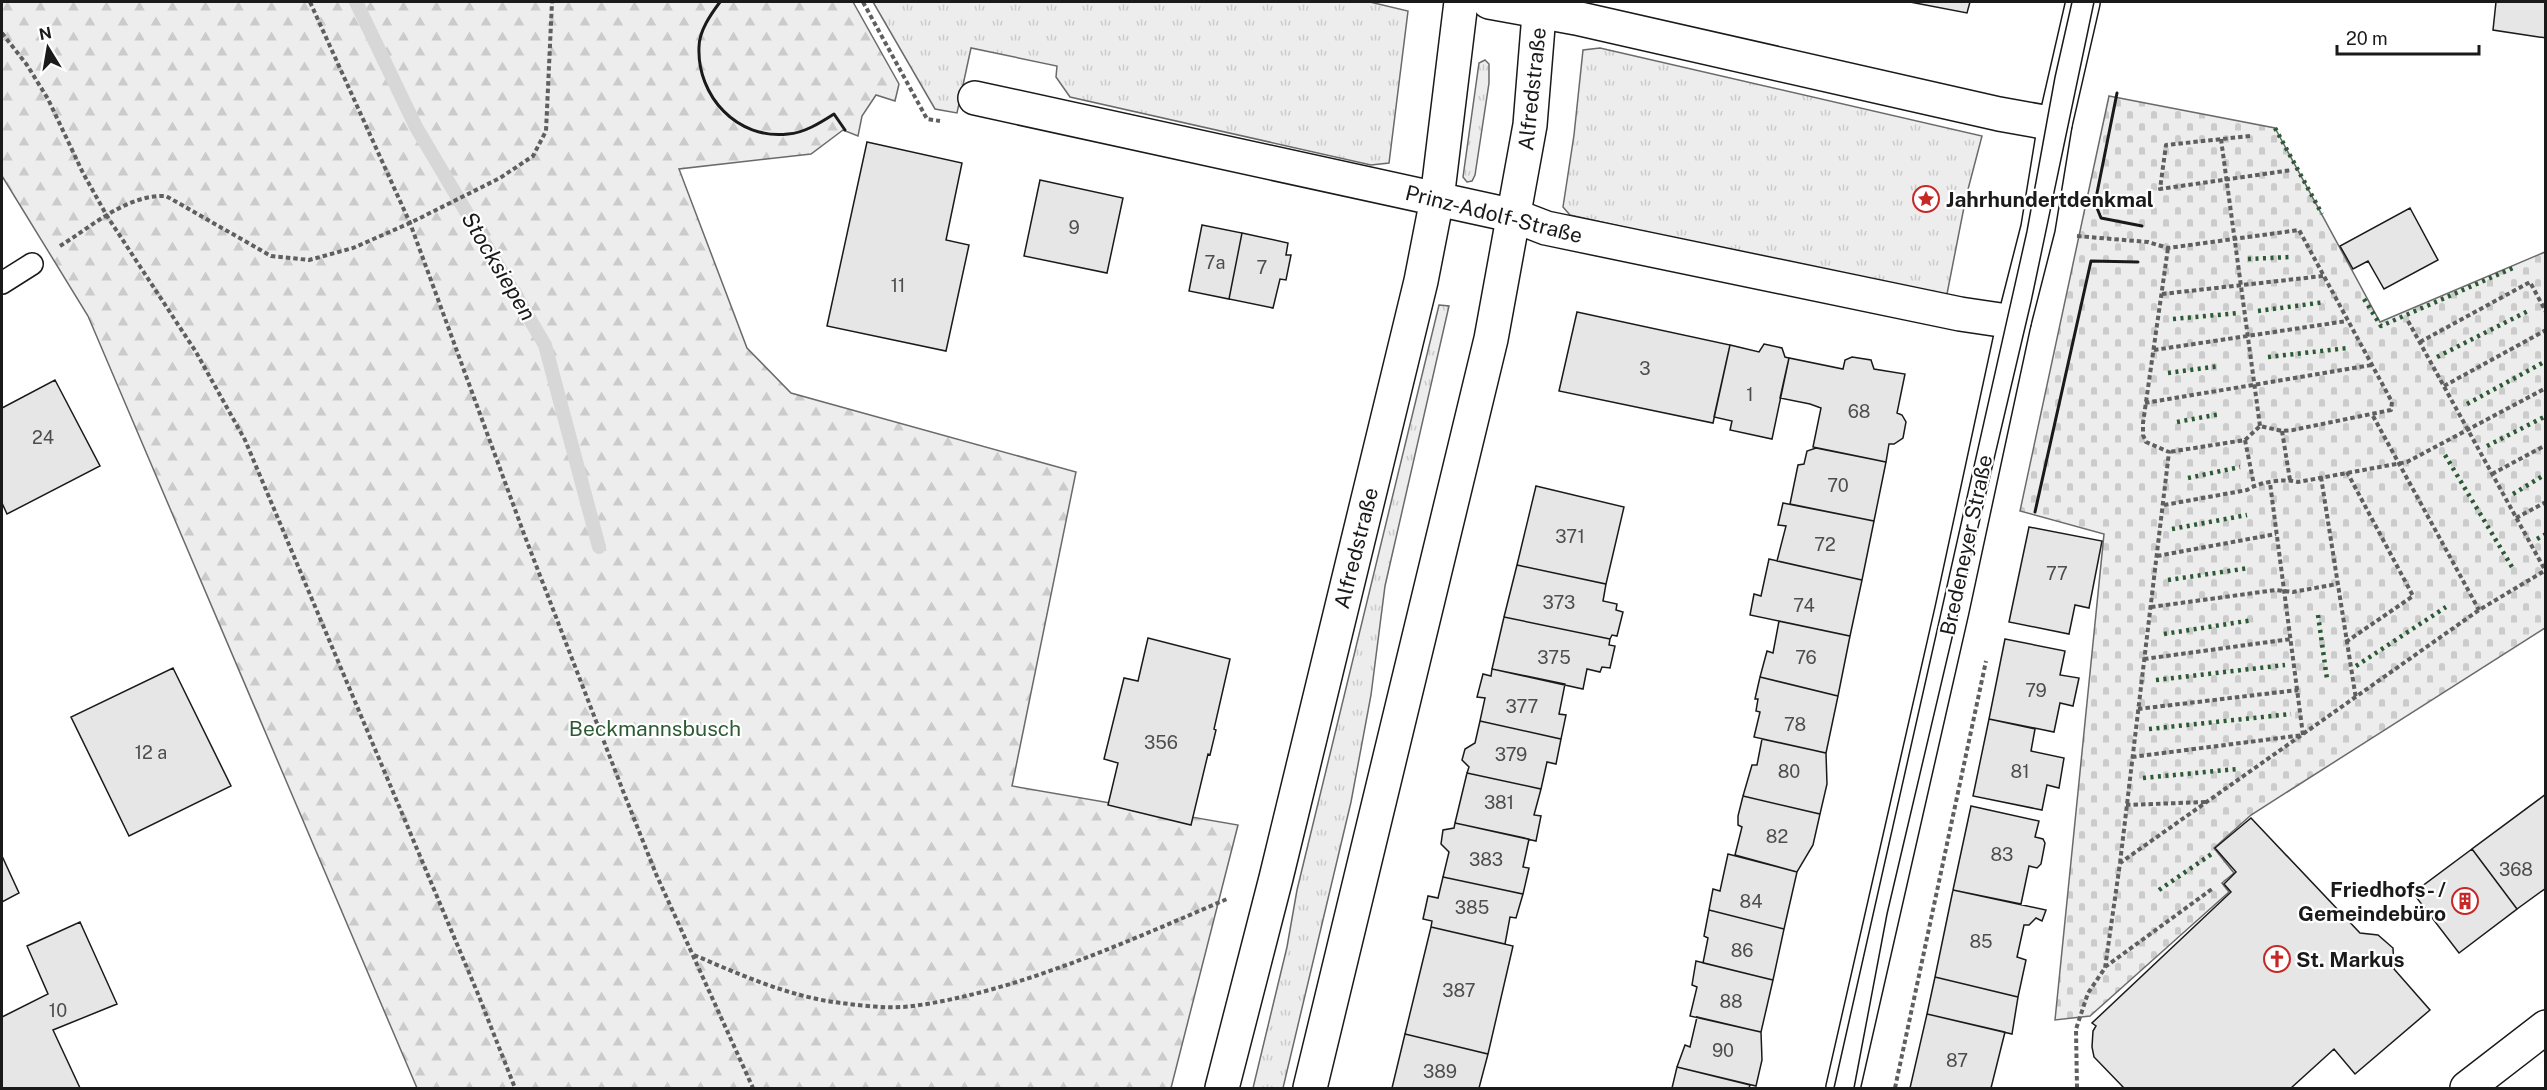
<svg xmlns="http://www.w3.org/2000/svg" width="2547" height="1090" font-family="'Public Sans',sans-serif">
  <defs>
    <pattern id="grass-tufts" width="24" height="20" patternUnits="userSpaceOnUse" patternTransform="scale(1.5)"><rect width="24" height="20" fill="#ededed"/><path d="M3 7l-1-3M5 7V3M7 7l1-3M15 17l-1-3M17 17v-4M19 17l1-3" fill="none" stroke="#cbcbcb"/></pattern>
    <pattern id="forest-firs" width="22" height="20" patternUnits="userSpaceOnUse" patternTransform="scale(1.5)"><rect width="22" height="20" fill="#ededed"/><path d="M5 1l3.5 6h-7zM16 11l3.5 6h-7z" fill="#cbcbcb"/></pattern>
    <pattern id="cemetery-stones" width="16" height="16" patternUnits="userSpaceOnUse" patternTransform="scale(1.5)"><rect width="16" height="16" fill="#ededed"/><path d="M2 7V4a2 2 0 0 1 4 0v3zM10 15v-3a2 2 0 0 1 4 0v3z" fill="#cbcbcb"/></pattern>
  </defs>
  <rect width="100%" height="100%" fill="#fff"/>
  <path fill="url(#grass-tufts)" stroke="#6a6a6a" stroke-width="1.5" d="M873 2H1370L1408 11 1389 163 1371 165 1070 97 1056 77 1057 66 971 48 957 113 935 109Z
    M1600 48 1982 136 1966 197 1946 299 1570 215 1563 207 1574 135 1583 50Z
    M1485 60 1489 64V83L1475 175 1472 181 1467 182 1463 177 1479 63Z
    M1439 305 1449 306 1385 586 1371 695 1351 802 1283 1088H1253L1287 947 1297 890Z"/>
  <path fill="url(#forest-firs)" stroke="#6a6a6a" stroke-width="1.5" d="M2 2H853L899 84 895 101 876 95 862 116 858 136 843 130 811 154 679 169 747 348 791 393 1076 472 1012 786 1238 825 1171 1088H417L88 316 2 176Z"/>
  <path fill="url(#cemetery-stones)" stroke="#6a6a6a" stroke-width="1.5" d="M2109 96 2275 128 2380 322 2545 252V628L2251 815 2214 848 2234 873 2222 883 2229 892 2090 1016 2055 1020 2104 534 2020 511Z"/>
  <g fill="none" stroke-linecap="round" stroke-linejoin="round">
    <path stroke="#d7d7d7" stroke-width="14" d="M356 2 416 127 545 345 599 547"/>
  </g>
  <path fill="#e6e6e6" stroke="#1a1a1a" stroke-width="1.5" d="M1910 2H1970L1967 13Z
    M2496 2H2546V38L2493 30Z
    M867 142 962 163 946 240 969 245 946 351 827 326Z
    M1040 180 1123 198 1107 273 1024 256Z
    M2410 208 2438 260 2384 289 2368 261 2353 269 2340 246Z
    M1202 225 1242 233 1229 299 1189 291Z
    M1242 233 1288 243 1286 255H1291L1286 280 1280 279 1273 308 1229 299Z
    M1577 312 1730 345 1713 423 1559 391Z
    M1764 344 1782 348 1785 357 1789 358 1772 439 1730 430 1732 421 1714 417 1730 345 1759 352Z
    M1852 357 1871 360 1874 369 1905 374 1897 413 1902 415 1906 422 1903 438 1894 444H1889L1886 462 1813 447 1821 408 1810 404 1780 398 1789 358 1843 369 1845 360Z
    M55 380 100 466 7 514 2 503V408Z
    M1816 448 1886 462 1874 521 1790 504 1798 465 1804 464 1807 451Z
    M1536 486 1624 507 1606 584 1517 565Z
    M1783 503 1874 521 1862 580 1777 561 1786 526 1778 525Z
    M2029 527 2102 541 2089 608 2075 605 2069 634 2009 622Z
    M1769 559 1862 580 1850 636 1750 615 1754 594 1761 596Z
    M1517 565 1606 584 1603 601 1617 604 1616 610 1623 612 1617 636 1612 635 1610 639 1504 617Z
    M1504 617 1610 639 1609 645 1615 646 1610 668 1602 667 1600 672 1587 669 1583 689 1492 669Z
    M1779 621 1850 636 1838 696 1760 677 1767 651 1773 653Z
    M1148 638 1230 659 1214 729 1216 730 1210 755 1208 754 1191 825 1108 805 1118 763 1104 759 1124 678 1138 681Z
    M2005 639 2065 651 2060 675 2079 678 2073 706 2060 703 2054 732 1989 719Z
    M173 668 231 786 129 836 71 717Z
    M1492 669 1565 684 1559 714 1566 715 1561 739 1480 721 1485 698 1477 697 1483 674 1491 676Z
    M1760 677 1838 696 1826 753 1754 737 1760 712 1756 711 1758 699H1755Z
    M1989 719 2035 729 2031 751 2064 758 2059 788 2047 785 2042 810 1973 796Z
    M1480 721 1561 739 1556 764 1547 762 1541 789 1467 773 1469 767 1462 760 1465 749 1475 743Z
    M1762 739 1826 753 1827 784 1820 814 1743 796 1752 765H1757Z
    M1467 773 1541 789 1534 815 1541 816 1536 841 1455 823Z
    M2546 794V888L2517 909 2472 849Z
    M1743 796 1820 814 1813 845 1797 872 1735 855 1742 827 1738 825V816Z
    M1971 806 2039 821 2035 837 2043 839 2045 843 2041 864 2037 868 2029 866 2021 904 1953 890Z
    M2251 818 2360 933 2378 935 2393 948 2394 969 2430 1010 2355 1074 2334 1049 2291 1088H2124L2094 1057 2092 1047 2093 1031 2096 1026 2092 1023 2231 892 2224 884 2236 872 2215 848Z
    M1455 823 1529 839 1523 867 1529 868 1523 894 1443 877 1449 852 1441 844 1443 830 1454 828Z
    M2472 849 2517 909 2459 953 2413 893Z
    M1728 854 1797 872 1784 929 1709 910 1713 889 1720 891Z
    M2 856 19 893 2 902Z
    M1443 877 1523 894 1516 918 1510 917 1505 944 1431 927 1432 921 1423 919 1428 896 1438 898Z
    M1953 890 2046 910 2042 921 2036 918 2029 925H2024L2017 957 2026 960 2018 997 1935 977Z
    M1709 910 1784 929 1773 980 1703 963 1708 938 1704 936Z
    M80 922 117 1004 53 1030 80 1088H2V1017L48 994 27 946Z
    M1431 927 1513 946 1488 1054 1405 1034Z
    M1696 961 1773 980 1761 1032 1690 1016 1697 987 1692 985Z
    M1935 977 2018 997 2012 1034 1927 1014Z
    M1927 1014 2005 1032 1991 1088H1910Z
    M1697 1017 1761 1032 1762 1060 1756 1086 1677 1067 1685 1045 1690 1047Z
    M1405 1034 1488 1054 1479 1088H1392Z
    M1677 1067 1750 1085 1749 1088H1672Z"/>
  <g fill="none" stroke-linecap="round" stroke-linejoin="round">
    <defs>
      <path id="service" d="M2 283 32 264"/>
      <path id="minor" d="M1489 2 1576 18 1999 114 2055 124
        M975 98 1515 216 1546 228 1960 314 2014 322"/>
      <path id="tertiary" d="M1843 1088 1952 610 2014 322 2038 228 2055 124 2083 2"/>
      <path id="secondary" d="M2467 1088 2546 1027"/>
      <path id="primary" d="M1222 1088 1276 878 1421 281 1437 199 1461 2
        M1310 1088 1491 339 1530 125 1540 2"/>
    </defs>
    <use href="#service" stroke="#1a1a1a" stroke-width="24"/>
    <use href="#minor" stroke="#1a1a1a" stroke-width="36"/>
    <use href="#tertiary" stroke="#1a1a1a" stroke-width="36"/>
    <use href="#secondary" stroke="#1a1a1a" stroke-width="36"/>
    <use href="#primary" stroke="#1a1a1a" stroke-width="36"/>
    <path stroke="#5f5f5f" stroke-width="4" stroke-dasharray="4.5 3" stroke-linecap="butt" d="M310 2 410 223 524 534 623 791 656 874 753 1088
      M863 2 927 119 940 121
      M2 33 27 65 48 99 83 173 107 216 196 352 245 440 478 994 515 1088
      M2250 136 2166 145 2160 189 2292 170
      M2221 139 2260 426
      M2077 236 2148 242 2168 248 2299 230 2392 402 2391 410 2293 430 2282 431 2260 426 2245 440 2169 452
      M60 246C92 226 128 194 166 196L271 256 309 260 353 248 410 223 500 178 533 156 546 131 552 2
      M2162 294 2323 276
      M2408 321 2545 570
      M2420 342 2530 282 2546 312
      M2154 350 2347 321
      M2444 386 2546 330
      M2145 403 2372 365
      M2373 416 2479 610
      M2282 431 2290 480
      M2245 440 2254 485
      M2492 474 2546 445
      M2321 477 2356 699
      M2164 505 2247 490C2259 482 2284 478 2298 482L2407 462 2546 388
      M2516 518 2546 502
      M2157 556 2276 534
      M2151 607 2276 590 2293 592 2337 584
      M2346 642 2413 596 2347 472
      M2144 659 2291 639
      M2138 709 2298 690
      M2132 757 2303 735 2270 483
      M2126 805 2206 802
      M2120 863 2169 452 2146 442 2143 435V423L2168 248
      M694 955C741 975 790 997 841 1003 864 1006 890 1009 913 1006 1017 992 1131 940 1227 899
      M2105 967 2212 889
      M1895 1088 1986 661
      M2077 1088 2076 1029 2088 993 2105 968 2120 863 2479 610 2546 570"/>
    <use href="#service" stroke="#fff" stroke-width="21"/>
    <use href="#minor" stroke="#fff" stroke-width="33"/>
    <use href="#tertiary" stroke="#fff" stroke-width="33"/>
    <use href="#secondary" stroke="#fff" stroke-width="33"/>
    <use href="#primary" stroke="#fff" stroke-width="33"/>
    <path stroke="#1a1a1a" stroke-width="1.5" d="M1834 1088 2027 231 2055 77 2072 2
      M1854 1088 1887 914 2031 302 2094 2"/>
    <path stroke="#2b5a34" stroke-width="4.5" stroke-dasharray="3 4.5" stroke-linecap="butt" d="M2275 128 2322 214
      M2248 259 2291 257
      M2364 299 2381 326 2513 268
      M2258 311 2325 302
      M2173 319 2239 313
      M2268 357 2348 348
      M2437 357 2528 311
      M2168 373 2220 366
      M2467 404 2546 361
      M2177 422 2220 414
      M2487 446 2546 416
      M2445 455 2512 567
      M2188 478 2240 467
      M2513 494 2546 474
      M2172 529 2247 515
      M2537 539 2546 534
      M2168 580 2249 568
      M2318 615 2327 679
      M2164 634 2253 620
      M2356 666 2446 607
      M2156 680 2285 665
      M2149 729 2291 714
      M2143 778 2237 769
      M2159 890 2213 853"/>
    <path stroke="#1a1a1a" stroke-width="3" d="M720 2C711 14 699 31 699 47 697 96 737 140 788 134 804 133 820 123 834 114L845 130
      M2117 93 2095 203 2101 218 2142 226
      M2035 512 2091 261 2138 262"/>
  </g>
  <defs>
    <symbol id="sight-ring" viewBox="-11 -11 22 22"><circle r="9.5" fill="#fff" stroke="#c62828" stroke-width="1.5"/><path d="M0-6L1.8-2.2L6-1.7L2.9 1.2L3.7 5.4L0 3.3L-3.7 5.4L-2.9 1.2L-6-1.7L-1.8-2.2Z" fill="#c62828"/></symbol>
    <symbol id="building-ring" viewBox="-11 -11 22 22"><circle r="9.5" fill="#fff" stroke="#c62828" stroke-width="1.5"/><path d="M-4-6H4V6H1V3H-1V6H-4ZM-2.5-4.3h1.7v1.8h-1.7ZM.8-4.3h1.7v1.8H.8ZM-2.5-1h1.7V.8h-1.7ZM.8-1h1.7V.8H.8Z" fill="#c62828"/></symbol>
    <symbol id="church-ring" viewBox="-11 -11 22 22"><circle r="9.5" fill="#fff" stroke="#c62828" stroke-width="1.5"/><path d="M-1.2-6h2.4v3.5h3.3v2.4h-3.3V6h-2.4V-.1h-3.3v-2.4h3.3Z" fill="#c62828"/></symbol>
  </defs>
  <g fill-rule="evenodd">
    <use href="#sight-ring" x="1911" y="184" width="30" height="30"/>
    <use href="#building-ring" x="2450" y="886" width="30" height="30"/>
    <use href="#church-ring" x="2262" y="944" width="30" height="30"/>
  </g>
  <g text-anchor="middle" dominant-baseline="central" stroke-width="4.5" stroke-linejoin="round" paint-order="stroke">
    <g font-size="18" fill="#4d4d4d">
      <text x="1074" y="227">9</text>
      <text x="1215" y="262">7a</text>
      <text x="1262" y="267">7</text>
      <text x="898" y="285">11</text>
      <text x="1645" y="368">3</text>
      <text x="1750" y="394">1</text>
      <text x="1859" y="411">68</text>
      <text x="43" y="437">24</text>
      <text x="1838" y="485">70</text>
      <text x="1570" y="536">371</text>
      <text x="1825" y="544">72</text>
      <text x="2057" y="573">77</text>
      <text x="1559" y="602">373</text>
      <text x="1804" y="605">74</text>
      <text x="1554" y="657">375</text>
      <text x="1806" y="657">76</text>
      <text x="2036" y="690">79</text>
      <text x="1522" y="706">377</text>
      <text x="1795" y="724">78</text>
      <text x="1161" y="742">356</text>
      <text x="151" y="752">12 a</text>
      <text x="1511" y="754">379</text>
      <text x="1789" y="771">80</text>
      <text x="2020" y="771">81</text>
      <text x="1499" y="802">381</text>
      <text x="1777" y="836">82</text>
      <text x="2002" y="854">83</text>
      <text x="1486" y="859">383</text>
      <text x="2516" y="869">368</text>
      <text x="1751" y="901">84</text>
      <text x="1472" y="907">385</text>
      <text x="1981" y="941">85</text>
      <text x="1742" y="950">86</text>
      <text x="1459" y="990">387</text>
      <text x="1731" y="1001">88</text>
      <text x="58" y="1010">10</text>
      <text x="1723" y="1050">90</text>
      <text x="1957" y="1060">87</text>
      <text x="1440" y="1071">389</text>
    </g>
    <g font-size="21" fill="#1a1a1a" stroke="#fff">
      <text transform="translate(1532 89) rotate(-84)">Alfredstraße</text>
      <text transform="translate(1494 214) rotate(14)">Prinz-Adolf-Straße</text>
      <text transform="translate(1966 545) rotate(-78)">Bredeneyer Straße</text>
      <text transform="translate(1356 548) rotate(-76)">Alfredstraße</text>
    </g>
    <g font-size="21" font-weight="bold" fill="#1a1a1a" stroke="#fff" text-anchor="start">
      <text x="1946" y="199">Jahrhundertdenkmal</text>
      <text x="2446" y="889" text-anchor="end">Friedhofs- /<tspan x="2446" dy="24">Gemeindebüro</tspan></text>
      <text x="2296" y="959">St. Markus</text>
    </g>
    <g font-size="21" fill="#2b5a34" stroke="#fff">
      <text x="655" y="728">Beckmannsbusch</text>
    </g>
    <g font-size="22" font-style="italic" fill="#1a1a1a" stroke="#fff">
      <text transform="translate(499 266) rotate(59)">Stocksiepen</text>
    </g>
  </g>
  <rect width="2547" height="1090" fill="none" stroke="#1a1a1a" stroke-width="6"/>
  <g transform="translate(48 48) rotate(349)" stroke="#ffffff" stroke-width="4.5" paint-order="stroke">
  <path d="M0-4.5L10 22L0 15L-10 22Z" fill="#1a1a1a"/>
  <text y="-9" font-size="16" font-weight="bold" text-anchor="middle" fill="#1a1a1a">N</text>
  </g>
  <path d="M2337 45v9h142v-9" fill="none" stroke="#1a1a1a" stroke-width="3"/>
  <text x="2346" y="45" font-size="18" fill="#1a1a1a" stroke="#ffffff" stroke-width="4.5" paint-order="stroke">20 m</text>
</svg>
